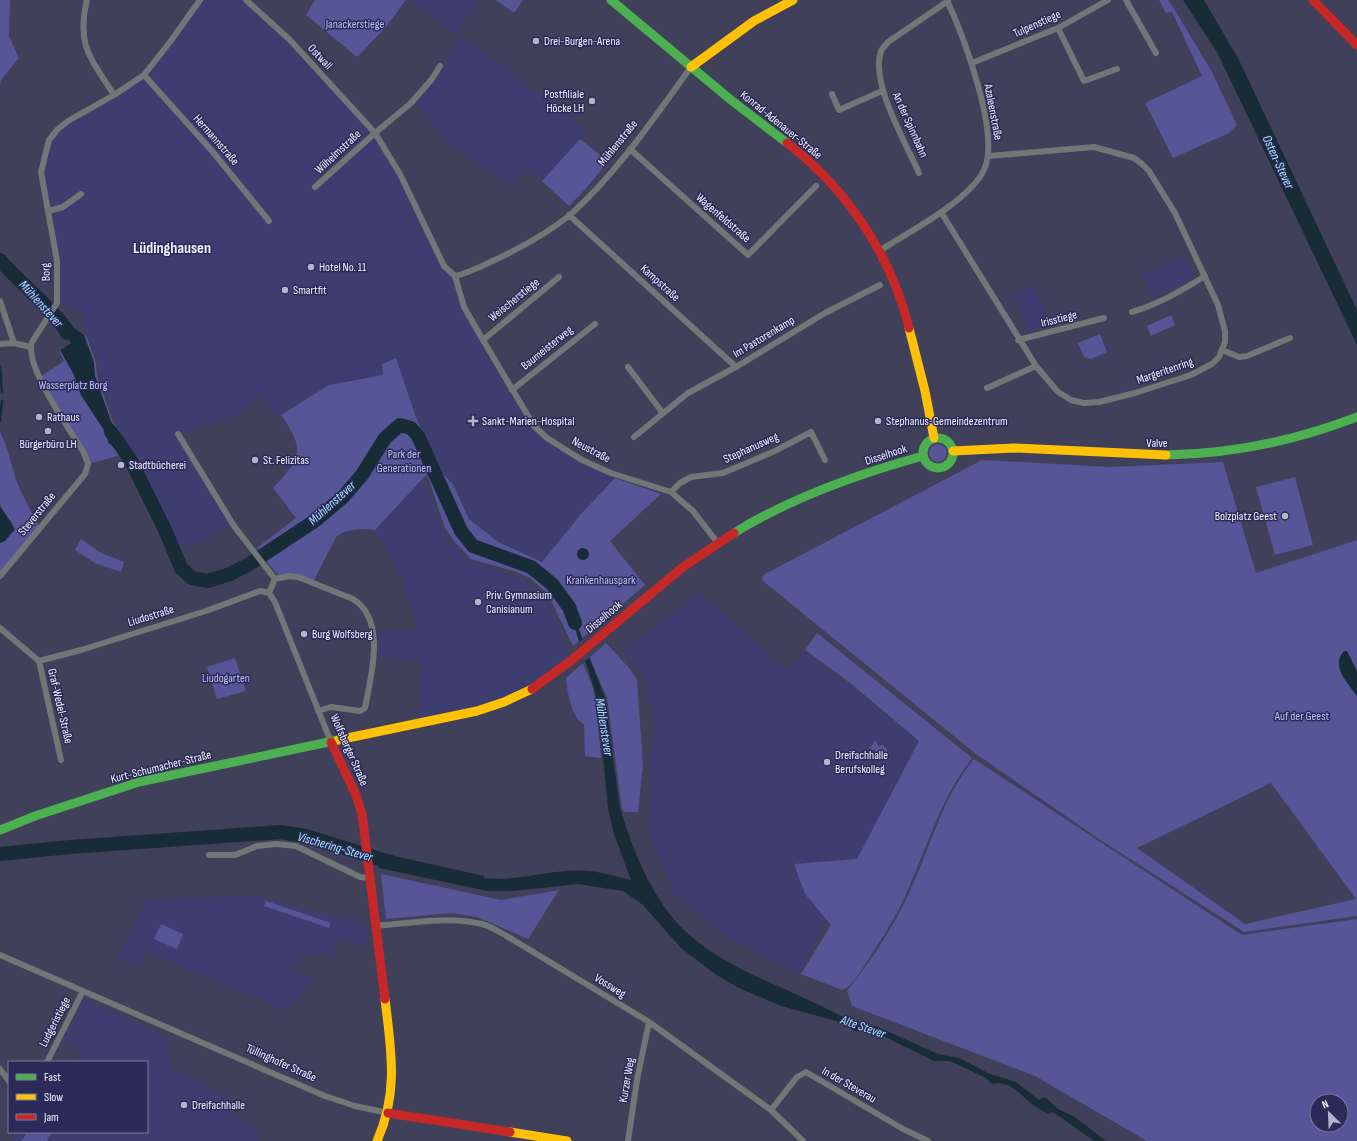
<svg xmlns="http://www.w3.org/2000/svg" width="1357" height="1141" font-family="'Sofia Sans Condensed',sans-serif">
  <rect width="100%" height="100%" fill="#40405a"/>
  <path fill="#3e3d70" d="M197 0H247L291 40 374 134 399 174 444 266 455 277 464 308 531 426 551 444 614 477 581 514 542 562 498 541 469 518 454 484 438 469 416 417 396 358 382 364 383 375 329 385 278 415H275L259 396 239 413 223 421 178 434 235 525 199 542 176 547 132 450 120 432 99 377V363L82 322 84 313 58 302 57 261 43 172 51 140 72 121 144 75 160 50Z
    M408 0H479L456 34Z
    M460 36 494 59 527 86 566 111 587 132 542 181 526 167 509 185 448 143 415 103 435 81Z
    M1184 256 1194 278 1153 297 1142 274Z
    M1033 284 1050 321 1029 331 1011 294Z
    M421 482 433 503 443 530 451 543 469 561 524 580 542 595 551 608 557 623 569 657 561 666 499 703 418 718 421 660 375 658 378 631 419 630 406 596 403 579 384 545 374 531Z
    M699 592 787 670 803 651 871 702 918 741 799 974 724 936 675 895 649 835 650 764 654 727 646 681 623 651Z
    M257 896 366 923 368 947 334 938 335 958 298 951 293 972 315 979 287 1011 146 952 140 967 117 959 147 899Z
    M83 999 168 1038 170 1066 236 1102 230 1113 262 1131 257 1141H14L18 1132H147V1062H77L82 1052 63 1040Z"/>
  <path fill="#565597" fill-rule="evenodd" d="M0 0H10L9 36 19 58 1 80 0 84Z
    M315 0H406L385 28 357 57 306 15Z
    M496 0H523L514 13Z
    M1159 0H1168L1175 10 1212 72 1237 125 1229 133 1173 158 1145 103 1202 76 1172 12 1166 13Z
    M580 139 608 161 590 184 569 206 542 181Z
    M1171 315 1175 325 1151 336 1147 326Z
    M1100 334 1107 352 1091 359 1084 357 1078 343Z
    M86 335 96 363 97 376 112 420 132 452 88 464 40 377 64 361 59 350Z
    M396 358 416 417 400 424 384 436 360 474 341 496 314 518 261 554 257 548 296 518 273 488C302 458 305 449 281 415L329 385 383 375 382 364Z
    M416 417 438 469 453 484 469 519 498 542 542 562 581 514 615 478 661 494 610 541 645 585 573 646 548 594 530 578 517 572 471 559 455 542 445 528 427 474 375 530C362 528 346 529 336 537L313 582 278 575 263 557 317 522 344 498 365 476 387 439 401 426Z
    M0 432 6 445 17 483 40 529 0 576V543L5 541 12 523 0 506Z
    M929 453a9 9 0 1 1 18 0a9 9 0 1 1-18 0Z
    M982 460 1110 467 1223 462 1256 573 1357 540V916L1244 932 1099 839 976 754 763 581 762 577 765 574ZM1271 783 1356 899 1245 924 1137 848Z
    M1295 477 1313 545 1275 555 1256 487Z
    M81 539 101 553 124 562 121 572 95 563 75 550Z
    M817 633 972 758C940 800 928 845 907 892 896 917 881 940 866 963 861 971 852 987 842 990L801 974 831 925 805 894 794 864 857 859 919 741 849 682 805 650Z
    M606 643 630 669 637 680 643 765 638 812H624L622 808 607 697 589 658Z
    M235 658 246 691 217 699 207 667Z
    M583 663 593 688 596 704 601 758 585 756 584 724C571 718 567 690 566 678Z
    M876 740 878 746 883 745 887 749V753L884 757H879L875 750 869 749Z
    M974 759 1242 935 1357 919V1141H1147L1035 1076 852 1006 847 991C871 961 893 928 909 893 930 848 942 798 974 759ZM1317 1101H1341V1125H1317Z
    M381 874 501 900 559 890 528 939 477 917 452 913 386 919Z
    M266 901 331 923 329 928 264 906Z
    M161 924 183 934 177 949 154 939Z
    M27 1132H52L47 1141H22Z"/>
  <path fill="#172c36" d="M1183 0H1204L1239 60 1357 310V345L1217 52Z
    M60 312H62L74 328 84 335 94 362 95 376 111 421 127 444 123 445V447L119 448 108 443 109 438 81 395 73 373 60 350 71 343 55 319Z
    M0 506 15 529 5 541 0 543Z
    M577 554a6 6 0 1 1 12 0a6 6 0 1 1-12 0Z
    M570 606 605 698 620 808C630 841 642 873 661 902 690 948 743 971 791 992 814 1002 837 1014 859 1025L876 1026 938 1054 959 1058 990 1074 1016 1082 1039 1100 1045 1097 1058 1109 1075 1117 1106 1141H1094L1053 1112 1048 1114C1043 1111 1037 1108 1032 1104 1019 1094 1010 1080 992 1084L986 1078 950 1061H934L883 1036 869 1031H854L840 1022 781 1006 739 988 715 974 681 948 643 905 623 891 578 884 514 891H487L379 868 377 852 484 876V878C520 882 553 868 589 871 603 872 617 877 631 880L614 834 608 809 598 704 594 688 568 607Z
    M1344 651H1347L1357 671V696C1348 683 1330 666 1344 651Z"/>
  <path fill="#40405a" d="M584 638 591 656 584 662 578 643Z"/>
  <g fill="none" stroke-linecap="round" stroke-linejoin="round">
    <path stroke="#172c36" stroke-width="2.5" d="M0 366 2 392
      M0 421 2 401"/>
    <path stroke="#172c36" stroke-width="14" d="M0 260C22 286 50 304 67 333
      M111 432 130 459 166 532 181 568 192 578 208 581 230 574 248 565 316 520 343 497 362 475 385 438 400 425 411 428 418 436 461 531 473 546 531 567 552 584 569 607 575 623
      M0 854 70 847 280 832 306 836 396 864"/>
    <path stroke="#707777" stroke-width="6" d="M87 0C76 46 91 58 114 95
      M246 0 290 40 375 133 400 174 444 266 455 276
      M1126 0 1156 53
      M1058 28 1084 81 1117 69
      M972 63 1058 28 1108 0
      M144 75 212 151 269 221
      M832 94 839 110 882 91
      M630 149 748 255 816 186
      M919 173C906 143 870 83 881 51 882 48 886 45 888 42L948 1
      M315 187 375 133 411 103 432 79 440 66
      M48 211 63 207 81 194
      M941 212 1036 366 1058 392 1071 400 1084 403 1099 402 1135 393 1191 375 1212 364 1219 357 1225 342V331L1218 305 1175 213 1149 171 1142 164 1134 158 1094 147 989 156
      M569 215 736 367
      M879 251C909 232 969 201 984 170 1001 135 963 35 947 0
      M455 276 464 307 483 340 534 426 547 438 582 460 611 473 671 492 693 511 717 542
      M455 276C470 273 483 265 497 259 522 247 548 233 570 215 617 173 654 118 691 67
      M0 301 14 343
      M1132 312C1159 304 1181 291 1205 276
      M483 340 559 277
      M1018 340 1104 318
      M0 344 14 343 30 347
      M1222 350 1239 357 1247 356 1290 338
      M628 367 662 412
      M987 388 1036 366
      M512 390 595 324
      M178 434 234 526 275 579 269 593
      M634 437 688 393 736 367 825 313 880 285
      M671 492 680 483 691 477 723 473 775 451 811 432 825 460
      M0 576 85 474 88 464 84 453C70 430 24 366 32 342L57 303V261L41 172 49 140 58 129 68 121 114 95 144 75 170 42 200 0
      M275 579 289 576 298 577 353 599C387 620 371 676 365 708L360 711 331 707 318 711
      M269 593 275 602 331 742
      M0 628 39 661 61 760
      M39 661 81 650 206 611 260 591 269 593
      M209 855H235L257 846 276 844 296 846 360 877 371 878
      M376 926C411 923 448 916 482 924 490 926 498 931 505 935L649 1022 771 1110 803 1141
      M0 955 325 1096 355 1106 388 1113
      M47 1062 83 991
      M0 1069 9 1081
      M771 1110 797 1077 806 1072 903 1129 928 1141
      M628 1141 637 1080 649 1022"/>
    <path stroke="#4caf50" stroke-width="9" d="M611 0 731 100 787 143
      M923 453a15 15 0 1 1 30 0a15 15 0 1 1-30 0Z
      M1166 455C1232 454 1295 441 1357 417
      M734 533C792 497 858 474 923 456
      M0 830 35 816 139 782 338 740"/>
    <path stroke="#ffc107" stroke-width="9" d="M691 67 754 21 793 0
      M909 328 925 391 934 438
      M953 451 1014 448 1166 455
      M338 740 477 711 504 702 532 689
      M510 1132 567 1141
      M377 1141C399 1092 391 1050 385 999"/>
    <path stroke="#c62828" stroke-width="9" d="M1313 0 1357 45
      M787 143C847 189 891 255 909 328
      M532 689 573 659 683 567 734 533
      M331 742 356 795 362 814 385 999
      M388 1113 510 1132"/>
  </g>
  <g fill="#b3b4c5" stroke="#2b2a59" stroke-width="1.5">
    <circle cx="536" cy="41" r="4"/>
    <circle cx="592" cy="101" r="4"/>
    <circle cx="311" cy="267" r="4"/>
    <circle cx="285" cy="290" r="4"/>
    <circle cx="39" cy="417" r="4"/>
    <path d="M471 415h4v4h4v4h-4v4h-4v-4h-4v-4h4z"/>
    <circle cx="878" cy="421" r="4"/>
    <circle cx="48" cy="431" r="4"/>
    <circle cx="255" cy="460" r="4"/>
    <circle cx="121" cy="465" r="4"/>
    <circle cx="1285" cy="516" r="4"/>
    <circle cx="478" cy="602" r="4"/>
    <circle cx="304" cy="634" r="4"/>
    <circle cx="827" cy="762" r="4"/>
    <circle cx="184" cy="1105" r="4"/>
  </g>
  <g text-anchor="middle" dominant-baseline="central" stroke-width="3" stroke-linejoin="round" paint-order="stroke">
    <g font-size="12" fill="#bcc0f5" stroke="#2b2a59">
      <text x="355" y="24">Janackerstiege</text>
      <text x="73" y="385">Wasserplatz Borg</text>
      <text x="404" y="454">Park der<tspan x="404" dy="14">Generationen</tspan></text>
      <text x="601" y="580">Krankenhauspark</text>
      <text x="226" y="678">Liudogarten</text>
      <text x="1302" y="716">Auf der Geest</text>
    </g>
    <g font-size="12" fill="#f1f2fe" stroke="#2b2a59">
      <text transform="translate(1037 24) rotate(-24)">Tulpenstiege</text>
      <text transform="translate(320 57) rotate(47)">Ostwall</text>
      <text transform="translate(993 112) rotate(79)">Azaleenstraße</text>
      <text transform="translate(781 125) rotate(39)">Konrad-Adenauer-Straße</text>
      <text transform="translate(910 125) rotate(66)">An der Spinnbahn</text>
      <text transform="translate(216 140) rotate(49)">Hermannstraße</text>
      <text transform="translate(618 143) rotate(-51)">Mühlenstraße</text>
      <text transform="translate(338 152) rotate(-43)">Wilhelmstraße</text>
      <text transform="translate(723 218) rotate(41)">Wagenfeldstraße</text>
      <text transform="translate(46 272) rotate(-92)">Borg</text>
      <text transform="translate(660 283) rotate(42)">Kampstraße</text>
      <text transform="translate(514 300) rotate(-39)">Weischerstiege</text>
      <text transform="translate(1059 319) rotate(-14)">Irisstiege</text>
      <text transform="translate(764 337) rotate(-31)">Im Pastorenkamp</text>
      <text transform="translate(547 348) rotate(-39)">Baumeisterweg</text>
      <text transform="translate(1165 371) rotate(-19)">Margeritenring</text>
      <text x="1157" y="443">Valve</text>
      <text transform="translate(751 448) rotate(-24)">Stephanusweg</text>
      <text transform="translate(591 450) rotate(28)">Neustraße</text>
      <text transform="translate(886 455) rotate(-18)">Disselhook</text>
      <text transform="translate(37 514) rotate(-51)">Steverstraße</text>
      <text transform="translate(151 616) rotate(-17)">Liudostraße</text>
      <text transform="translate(604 617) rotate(-40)">Disselhook</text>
      <text transform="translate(60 706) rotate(77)">Graf-Wedel-Straße</text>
      <text transform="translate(349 750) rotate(66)">Wolfsberger Straße</text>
      <text transform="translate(161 767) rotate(-14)">Kurt-Schumacher-Straße</text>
      <text transform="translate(610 986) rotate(32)">Vossweg</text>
      <text transform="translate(55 1022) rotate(-63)">Ludgeristiege</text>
      <text transform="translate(281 1063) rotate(24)">Tüllinghofer Straße</text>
      <text transform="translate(627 1080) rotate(-80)">Kurzer Weg</text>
      <text transform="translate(849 1085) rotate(30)">In der Steverau</text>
    </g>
    <g font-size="12" fill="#f1f2fe" stroke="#2b2a59" text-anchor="start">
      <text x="544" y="41">Drei-Burgen-Arena</text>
      <text x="584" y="94" text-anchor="end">Postfiliale<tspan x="584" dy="14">Höcke LH</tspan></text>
      <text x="319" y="267">Hotel No. 11</text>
      <text x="293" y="290">Smartfit</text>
      <text x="47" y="417">Rathaus</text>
      <text x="482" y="421">Sankt-Marien-Hospital</text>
      <text x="886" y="421">Stephanus-Gemeindezentrum</text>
      <text x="48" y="444" text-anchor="middle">Bürgerbüro LH</text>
      <text x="263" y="460">St. Felizitas</text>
      <text x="129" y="465">Stadtbücherei</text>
      <text x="1277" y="516" text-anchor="end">Bolzplatz Geest</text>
      <text x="486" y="595">Priv. Gymnasium<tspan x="486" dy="14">Canisianum</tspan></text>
      <text x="312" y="634">Burg Wolfsberg</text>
      <text x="835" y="755">Dreifachhalle<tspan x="835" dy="14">Berufskolleg</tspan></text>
      <text x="192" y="1105">Dreifachhalle</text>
    </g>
    <g font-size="13" font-style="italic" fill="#a2e6fe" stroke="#2b2a59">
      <text transform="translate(1278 162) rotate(65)">Osten-Stever</text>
      <text transform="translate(41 304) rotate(48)">Mühlenstever</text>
      <text transform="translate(332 503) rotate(-42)">Mühlenstever</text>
      <text transform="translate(604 727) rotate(81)">Mühlenstever</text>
      <text transform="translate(335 847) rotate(16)">Vischering-Stever</text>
      <text transform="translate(863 1027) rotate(19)">Alte Stever</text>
    </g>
    <g font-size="16" font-weight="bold" fill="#f1f2fe" stroke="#2b2a59">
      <text x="172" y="248">Lüdinghausen</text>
    </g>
  </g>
  <rect x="8" y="1061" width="140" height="72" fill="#2b2a59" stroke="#7a7a9b"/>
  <rect x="16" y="1074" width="20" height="6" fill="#4caf50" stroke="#7a7a9b"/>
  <text x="44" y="1081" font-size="12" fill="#f1f2fe">Fast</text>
  <rect x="16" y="1094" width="20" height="6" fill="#ffc107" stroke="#7a7a9b"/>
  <text x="44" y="1101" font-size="12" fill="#f1f2fe">Slow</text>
  <rect x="16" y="1114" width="20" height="6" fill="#c62828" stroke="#7a7a9b"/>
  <text x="44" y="1121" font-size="12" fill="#f1f2fe">Jam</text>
  <g transform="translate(1329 1113) rotate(336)"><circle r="19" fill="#2b2a59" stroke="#7a7a9b"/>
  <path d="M0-3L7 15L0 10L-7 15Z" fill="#b3b4c5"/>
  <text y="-6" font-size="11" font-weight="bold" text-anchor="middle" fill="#f1f2fe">N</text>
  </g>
</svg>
